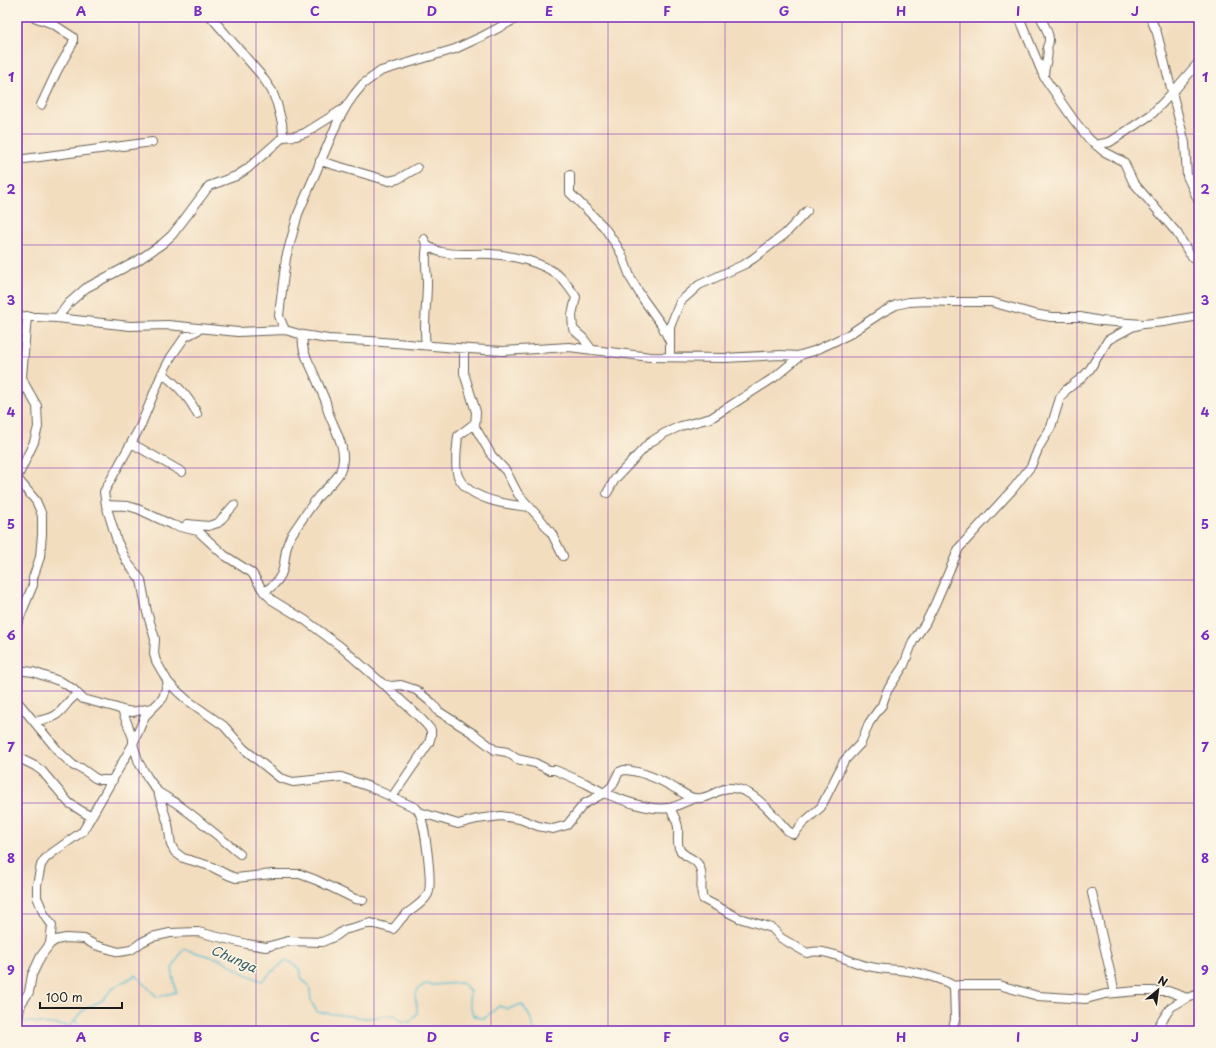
<svg xmlns="http://www.w3.org/2000/svg" width="1216" height="1048" font-family="'Playpen Sans',sans-serif">
  <rect width="100%" height="100%" fill="#fcf5e5"/>
  <filter id="ink" filterUnits="userSpaceOnUse"><feTurbulence type="fractalNoise" baseFrequency=".025" numOctaves="2"/><feDisplacementMap in="SourceGraphic" scale="8" xChannelSelector="R" yChannelSelector="G"/><feConvolveMatrix kernelMatrix="1 2 1 2 8 2 1 2 1" color-interpolation-filters="sRGB"/></filter>
  <filter id="wash" filterUnits="userSpaceOnUse"><feTurbulence type="fractalNoise" baseFrequency=".012" numOctaves="4" result="noise"/><feDisplacementMap in="SourceGraphic" scale="16" xChannelSelector="R" yChannelSelector="G"/><feGaussianBlur stdDeviation="0.9" result="paint"/><feColorMatrix in="noise" values="0 0 0 0 0 0 0 0 0 0 0 0 0 0 0 0 0 1.4 0 .05"/><feComposite in="paint" operator="in"/></filter>
  <g filter="url(#wash)">
    <rect width="100%" height="100%" fill="#f3ddbf"/>
    <g fill="none" stroke-linecap="round" stroke-linejoin="round">
      <path stroke="#54bdd2" stroke-width="1.5" d="M75 1020 84 1031
        M20 1021 70 1026 83 1010 103 1000 112 988 136 975 157 997 176 992 172 969 183 949 223 960 241 972 262 981 286 960C296 965 301 968 302 980 313 986 309 990 311 1000 312 1004 315 1008 317 1012L366 1018 395 1015 401 1021 410 1022 417 1013V1006L415 996 418 989 425 984 432 985 459 983 464 984 470 992 469 1000 473 1015 479 1018H485L499 1006 508 1009 522 1004 532 1020 534 1031
        M552 1031 557 1028 562 1031"/>
    </g>
  </g>
  <g filter="url(#ink)">
    <g fill="none" stroke-linecap="round" stroke-linejoin="round">
      <defs>
        <path id="minor" d="M34 17 53 24 73 37V43L57 71 41 105
          M211 17 261 75 272 91 277 104 282 123 283 137 296 136 305 133 345 108
          M1019 17 1044 77 1073 119 1089 139 1103 151 1124 162 1133 182 1177 233 1189 253 1199 264
          M1041 17C1044 27 1053 37 1047 47 1050 58 1044 64 1044 75
          M1150 17 1157 33 1185 143 1187 176 1199 202
          M1096 145 1110 142 1152 114 1172 93 1199 62
          M17 160 152 142
          M320 161 389 181 398 179 417 168
          M570 175V193L604 227 617 246 622 255 631 279 643 299 661 324 670 342
          M424 239 427 246C432 248 436 251 441 252 457 256 474 253 490 254 511 255 543 262 559 276 566 282 571 290 576 297L572 315 573 329 583 338 592 350
          M17 316 57 318 130 326 168 325 238 332 285 330 303 335 328 339 370 341 470 349 503 351 569 347 650 357 724 358 781 355 797 356 814 351 848 335 881 313 896 305 909 302 927 301 951 302H991L1034 314 1051 317H1080L1101 321 1143 324 1164 322 1199 316
          M57 318 69 303 86 288 137 261 162 244 172 235 186 217 209 186 236 176 247 169 283 137
          M285 330 279 316 280 307 286 258 298 214 338 121 347 105 354 95 363 84 381 71 455 49 485 35 519 17
          M426 345C423 325 427 304 427 283 427 270 424 259 427 246
          M464 349V373L476 412 475 427 492 456 506 471 518 494 542 521 552 534 563 556
          M670 357V327L680 302 699 285 745 264 754 258 785 234 807 211
          M162 373C176 384 190 398 197 414
          M17 399 23 381
          M475 423 458 436C457 447 454 466 458 476 468 500 508 505 530 507
          M131 443 182 472
          M17 478 34 442 38 427 37 406 25 385 22 377 27 316
          M607 493 615 479 649 443 665 433 681 426 711 418 775 377 801 355
          M106 505 128 506 138 509 172 525 198 531 224 555 252 573 262 589 272 600 305 620 341 647 383 684 391 686 401 685 416 690 432 703 438 711 474 734 495 750 507 752 517 759 535 763 549 770H555L585 783 604 793 612 786 619 772 624 770C642 771 661 780 676 789 682 792 689 798 695 798 706 800 714 792 724 789 749 782 773 815 788 831L794 834 802 824 821 807 844 761 861 743 869 723 882 705 887 691 904 665 913 641 925 624 935 604 959 548 1013 489 1031 466 1039 447 1051 427 1060 398 1066 390 1084 376 1090 369 1108 340 1132 327 1143 324
          M187 524 208 526 218 523 234 505
          M264 592C294 573 278 557 292 534 300 522 309 509 318 497 325 489 335 482 340 472 349 452 336 432 329 414 327 410 327 406 326 402 322 393 318 383 314 374 308 359 301 352 303 335
          M17 624 33 585V578L40 557 42 534V516L40 510 36 501 17 478
          M17 670 33 672 62 682 73 689 83 699 114 707 122 710 132 712 152 708
          M385 685C400 701 418 713 431 730V736L429 743 392 797
          M17 701 59 752 74 766 81 768 95 778 100 780H113
          M122 710 133 738V744L139 763 148 778 158 792 176 803 196 818 240 854
          M35 722C41 719 49 720 56 715 65 709 68 699 78 694
          M17 757 35 766 42 771 69 803 91 817
          M158 792 168 824 171 845 175 852 183 858 210 866 228 875 236 878 272 874H300L316 880 345 894 355 899 363 900
          M670 808C673 814 678 822 678 828 679 835 676 843 680 850 685 858 697 858 700 868 704 878 699 889 703 899L739 918 772 928 781 938 807 953C825 947 849 962 867 966 882 970 898 969 913 972 925 974 944 980 954 986L961 985H999L1038 996 1086 999 1105 994 1137 991H1168L1187 998 1199 994
          M419 812 458 824 477 819 501 816 520 819 538 826 553 829 567 825 584 804 604 793C622 800 649 811 668 808 677 807 686 801 695 798
          M1092 893 1115 993
          M50 944 52 925 44 914 37 897V885L41 865 45 859 52 853 83 831 133 744 145 716 163 698 168 682 156 661 154 654 155 639 147 612 141 580 127 562 117 541 106 505 104 492 140 427 161 376 171 357 185 337 200 329
          M17 1022 21 1004 29 992 32 975 41 956 50 944 56 940 66 938 84 939 95 945 119 952 131 950 142 942 152 937 170 933 198 932 247 944 266 947 288 941 322 942 336 936 344 930 371 923 393 929C397 925 399 921 403 917 411 909 422 905 428 894 433 884 425 824 419 812 419 811 416 808 416 808L370 787 341 777 293 782 280 778 244 749 224 726 187 700 177 691 168 682
          M952 1031 955 1020 954 986
          M1155 1031 1171 1007 1187 998"/>
      </defs>
      <use href="#minor" stroke="#676055" stroke-width="10"/>
      <use href="#minor" stroke="#fff" stroke-width="8"/>
    </g>
  </g>
  <path fill="none" stroke="#7b2cbf" stroke-width="1" stroke-opacity="0.55" d="M139 17V1031M256 17V1031M374 17V1031M491 17V1031M608 17V1031M725 17V1031M842 17V1031M960 17V1031M1077 17V1031M17 134H1199M17 245H1199M17 357H1199M17 468H1199M17 580H1199M17 691H1199M17 803H1199M17 914H1199"/>
  <g text-anchor="middle" dominant-baseline="central" stroke-width="3" stroke-linejoin="round" paint-order="stroke">
    <g font-size="13" font-style="italic" fill="#325c65" stroke="#fcf5e5">
      <text transform="translate(234 958) rotate(24)">Chunga</text>
    </g>
  </g>
  <rect width="1216" height="1048" fill="none" stroke="#fcf5e5" stroke-width="44"/>
  <g transform="translate(1158 990) rotate(29)" stroke="#fcf5e5" stroke-width="3" paint-order="stroke">
  <path d="M0-3L7 15L0 10L-7 15Z" fill="#1c1c1c"/>
  <text y="-6" font-size="11" font-weight="bold" text-anchor="middle" fill="#1c1c1c">N</text>
  </g>
  <path d="M40 1002v6h82v-6" fill="none" stroke="#1c1c1c" stroke-width="2"/>
  <text x="46" y="1002" font-size="12" fill="#1c1c1c" stroke="#fcf5e5" stroke-width="3" paint-order="stroke">100 m</text>
  <rect x="22" y="22" width="1172" height="1004" fill="none" stroke="#7b2cbf" stroke-width="1.5"/>
  <g font-size="13" text-anchor="middle" font-weight="bold" fill="#7b2cbf">
    <text x="81" y="16">A</text>
    <text x="198" y="16">B</text>
    <text x="315" y="16">C</text>
    <text x="432" y="16">D</text>
    <text x="549" y="16">E</text>
    <text x="667" y="16">F</text>
    <text x="784" y="16">G</text>
    <text x="901" y="16">H</text>
    <text x="1018" y="16">I</text>
    <text x="1135" y="16">J</text>
    <text x="11" y="82">1</text>
    <text x="1205" y="82">1</text>
    <text x="11" y="194">2</text>
    <text x="1205" y="194">2</text>
    <text x="11" y="305">3</text>
    <text x="1205" y="305">3</text>
    <text x="11" y="417">4</text>
    <text x="1205" y="417">4</text>
    <text x="11" y="529">5</text>
    <text x="1205" y="529">5</text>
    <text x="11" y="640">6</text>
    <text x="1205" y="640">6</text>
    <text x="11" y="752">7</text>
    <text x="1205" y="752">7</text>
    <text x="11" y="863">8</text>
    <text x="1205" y="863">8</text>
    <text x="11" y="975">9</text>
    <text x="1205" y="975">9</text>
    <text x="81" y="1042">A</text>
    <text x="198" y="1042">B</text>
    <text x="315" y="1042">C</text>
    <text x="432" y="1042">D</text>
    <text x="549" y="1042">E</text>
    <text x="667" y="1042">F</text>
    <text x="784" y="1042">G</text>
    <text x="901" y="1042">H</text>
    <text x="1018" y="1042">I</text>
    <text x="1135" y="1042">J</text>
  </g>
</svg>
